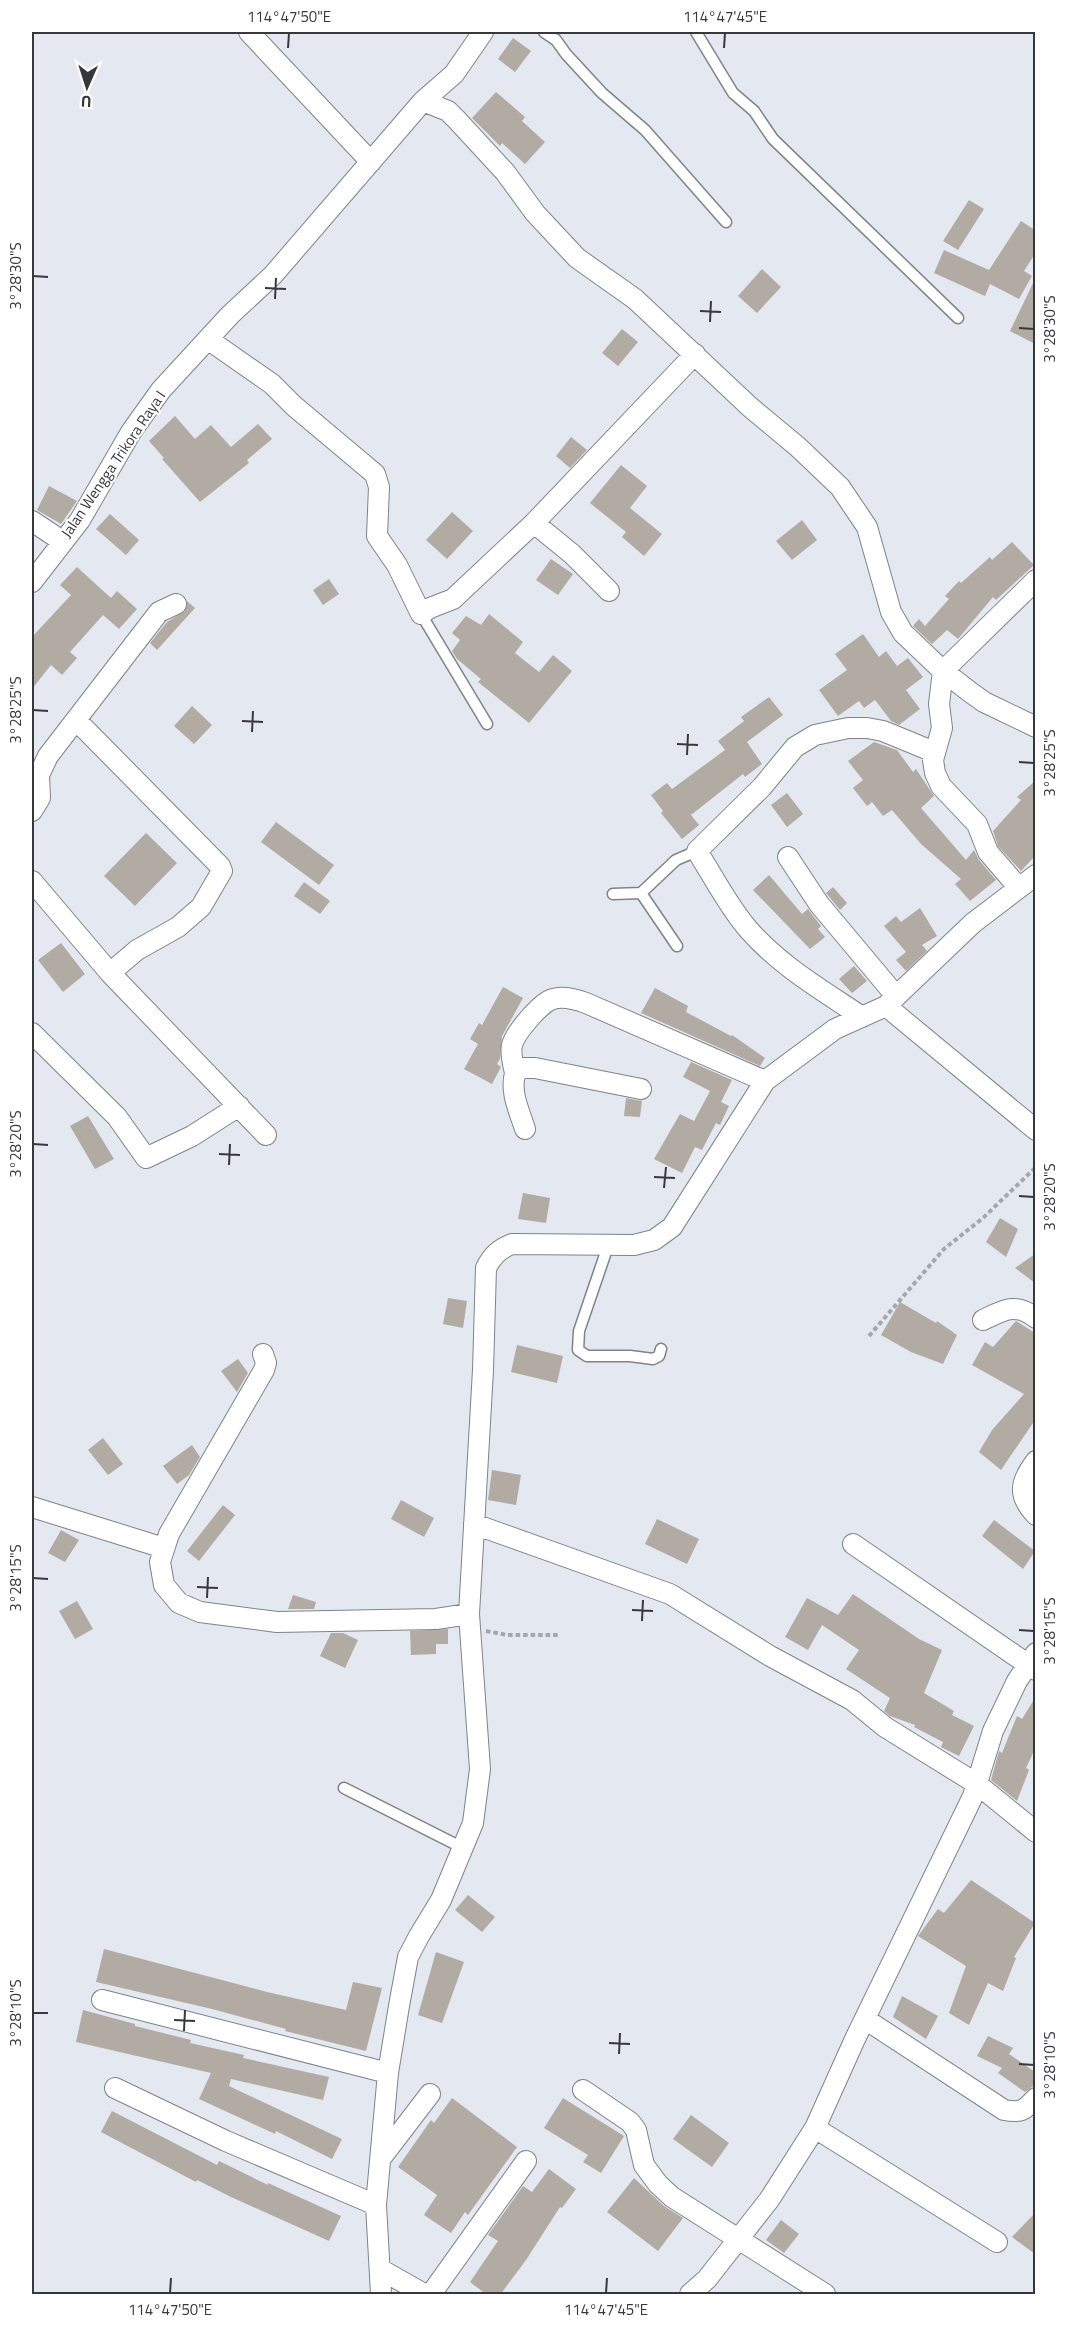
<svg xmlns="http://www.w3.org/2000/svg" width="1067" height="2326" font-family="'Titillium Web',sans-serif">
  <rect width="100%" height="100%" fill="#e4e8f0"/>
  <path fill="#b1aba4" d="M513 38 531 51 515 72 498 59Z
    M496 92 525 117 522 121 545 142 525 164 502 143 500 146 472 118Z
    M969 200 984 209 958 250 943 241Z
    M1021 221 1035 230V254L1024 271 1032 276 1019 299 990 284 985 296 934 273 944 250 989 270Z
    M762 269 781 287 757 313 738 296Z
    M1035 279V344L1010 331Z
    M622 329 638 342 618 366 602 353Z
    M175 416 195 439 211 425 231 447 258 424 272 439 247 460 249 463 200 502 162 459 164 458 149 441Z
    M571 437 587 450 570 468 556 456Z
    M621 465 647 486 630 508 662 534 644 556 622 537 626 532 590 503Z
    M49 486 77 501 61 524 37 510Z
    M452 512 473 531 447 559 426 540Z
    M110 514 139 540 126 555 96 529Z
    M802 520 817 540 792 560 776 541Z
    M1012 542 1034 565 996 600 993 597 958 639 947 630 932 644 913 626 919 619 925 626 949 599 945 596 959 581 961 583 990 557 992 560Z
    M551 559 573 574 558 595 536 580Z
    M77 567 111 598 117 591 137 609 119 629 103 615 70 652 77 658 62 675 51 665 32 689V637L71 595 60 585Z
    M329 579 339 594 323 605 313 590Z
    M187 601 195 608 157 650 150 643 167 622 185 611Z
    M489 614 523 642 515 653 539 672 553 655 572 671 529 723 478 682 481 679 457 659 452 651 460 640 452 633 466 616 481 625Z
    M863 634 879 657 886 651 897 666 908 658 923 677 906 690 920 709 899 725 891 721 875 700 864 708 859 701 838 716 819 690 847 670 835 654Z
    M769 697 783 715 747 742 762 764 745 777 743 774 691 815 699 825 682 839 661 813 663 811 651 795 667 783 672 789 725 750 718 741 744 721 741 717Z
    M192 706 212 725 194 744 174 726Z
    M874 742 897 750 913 772 916 769 934 796 921 808 966 860 974 850 979 860 996 880 970 901 955 884 961 879 921 844 892 810 883 816 872 802 867 806 853 788 863 780 848 761Z
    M1035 781V856L1021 871 998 846 993 831 1021 800 1017 797Z
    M787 793 803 814 787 827 771 805Z
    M276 822 334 865 319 885 261 842Z
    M146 833 177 863 135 906 104 876Z
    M769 875 802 914 808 909 821 926 818 929 825 937 810 949 753 890Z
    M304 882 330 901 320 914 294 896Z
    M833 887 847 903 840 910 826 893Z
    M920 908 937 936 922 945 927 951 906 971 896 960 906 952 884 926 896 916 901 922Z
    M61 943 85 974 63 992 38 960Z
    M854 966 867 981 852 993 839 979Z
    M503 987 523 998 502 1036 500 1059 497 1064 501 1067 492 1084 464 1069 478 1044 470 1039 479 1023 482 1025Z
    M655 988 688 1006 686 1012 731 1036 732 1035 765 1058 760 1066 641 1013Z
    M691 1062 732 1080 721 1102 729 1106 720 1125 716 1123 702 1150 695 1147 682 1173 654 1159 680 1114 694 1121 710 1091 683 1077Z
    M626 1098 642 1101 640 1117 624 1116Z
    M88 1116 114 1159 95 1169 70 1126Z
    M523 1193 550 1198 546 1223 518 1219Z
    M1000 1218 1018 1229 1006 1257 986 1242Z
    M1035 1254V1283L1015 1268Z
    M448 1298 467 1301 463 1328 443 1324Z
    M900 1302 936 1323 937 1321 957 1335 943 1364 911 1352 881 1335Z
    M1016 1321 1035 1333V1420L1001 1470 979 1452 992 1430 1024 1394 972 1365 985 1342 993 1347Z
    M517 1345 563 1356 557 1383 511 1372Z
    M238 1359 248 1373 237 1392 221 1371Z
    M103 1438 123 1464 108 1475 88 1450Z
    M192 1445 200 1457 189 1475 177 1484 163 1466Z
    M492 1470 521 1475 516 1505 488 1500Z
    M401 1500 434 1518 424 1537 391 1519Z
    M223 1505 235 1515 199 1561 187 1551Z
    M657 1519 699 1539 687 1564 645 1544Z
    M994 1520 1035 1551 1023 1569 982 1536Z
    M61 1530 79 1540 65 1562 48 1553Z
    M853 1594 919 1639 942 1650 924 1693 954 1711 952 1715 974 1726 959 1756 941 1747 943 1742 914 1727 915 1725 890 1716 884 1711 890 1698 846 1669 859 1650 822 1625 808 1650 785 1637 807 1598 838 1615Z
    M293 1595 316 1602 314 1609H288Z
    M77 1601 93 1629 75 1639 59 1611Z
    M448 1629V1644H436V1654L411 1655 410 1631Z
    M331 1633H343L358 1640 345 1668 320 1656Z
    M1035 1698V1749L1026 1768 1029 1770 1017 1801 991 1780 999 1751 1002 1753 1017 1716 1022 1719Z
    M971 1880 1035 1923 1014 1957 1016 1958 1003 1991 988 1983 969 2025 949 2013 966 1966 918 1936 938 1909 944 1913Z
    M468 1895 495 1917 482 1932 455 1910Z
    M104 1949 267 1992 346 2010 353 1982 382 1988 366 2051 285 2031 286 2029 212 2009 96 1982Z
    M436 1952 464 1962 442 2023 418 2015Z
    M902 1996 938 2016 926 2039 893 2017Z
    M83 2010 135 2024V2026L191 2040 190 2043 244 2055 243 2058 329 2077 323 2100 231 2079 229 2086 342 2139 332 2159 276 2131 275 2134 199 2099 211 2073 76 2042Z
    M988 2036 1013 2048 1009 2054 1035 2072V2083L1033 2086 1025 2092 998 2073 1002 2068 977 2056Z
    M452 2098 517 2147 468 2215 465 2212 451 2233 424 2215 437 2195 398 2167 431 2120 434 2123Z
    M563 2098 624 2136 601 2173 583 2162 588 2155 544 2128Z
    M112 2111 217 2165 219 2161 268 2185V2183L341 2216 329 2241 231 2197 197 2180 196 2182 101 2132Z
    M691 2115 729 2143 712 2167 673 2139Z
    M549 2169 576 2189 562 2208 560 2207 526 2260 500 2295H487L470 2282 498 2241 488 2235 523 2186 532 2192Z
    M634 2178 664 2206 683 2218 658 2251 607 2212Z
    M1035 2213V2254L1012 2237Z
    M781 2220 799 2234 784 2253 766 2240Z"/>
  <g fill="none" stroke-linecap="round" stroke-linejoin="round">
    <defs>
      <path id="service" d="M544 32 556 40 566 54 602 93 645 130 726 222
        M696 32 733 93 754 111 773 139 958 318
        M421 614 487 724
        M641 893 677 946
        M613 894 641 893 676 860 697 851
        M608 1246 579 1331 578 1350 587 1356H630L653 1359 659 1356 661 1349
        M344 1788 463 1848"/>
      <path id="minor" d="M249 32 371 162
        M423 101 448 111 457 120 505 172 535 213 577 258 635 299 750 407 798 447 840 487 867 527 891 612 903 633 943 671 970 692 984 702 1036 727
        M209 340 272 384 294 406 375 474 379 487 377 536 397 565 421 614 430 608 453 599 534 523 572 554 609 591
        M32 521 62 541
        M534 523 695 354
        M32 582 80 520 131 432 161 390 230 315 273 275 423 101 454 74 483 32
        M77 721 220 866 222 871 201 907 178 927 137 950 110 973
        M32 811 40 798 39 775 48 756 159 612 176 604
        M788 857 819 904 896 996
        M32 881 110 973 266 1135
        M1019 888 988 852 977 824 941 786 935 773 933 760 942 728 939 704 943 671 1036 580
        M886 1006 1036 1130
        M862 1017C822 990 780 966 748 929 728 906 713 876 697 851L762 787 795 747 815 735 848 728H867L883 731 934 752
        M32 1033 117 1117 146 1158 192 1136 239 1106
        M515 1073C513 1063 510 1054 512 1045 515 1033 541 1002 553 999 563 996 575 999 586 1003L765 1081
        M525 1129C519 1110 510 1093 515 1073L522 1068H535L641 1089
        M983 1320C1004 1310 1015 1302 1036 1318
        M263 1354 266 1363 264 1370 169 1534 160 1562 164 1585 179 1603 200 1612 277 1622 436 1619 469 1614
        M1036 1461C1019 1483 1018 1496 1036 1515
        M32 1507 164 1548
        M474 1524 670 1594 770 1656 852 1700 885 1727 977 1784 1036 1832
        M853 1544 1036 1670
        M102 2000 388 2073
        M865 2019 1004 2110C1021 2113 1024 2111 1036 2098
        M115 2088 226 2141 376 2205
        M583 2090 630 2122 636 2130 644 2165 658 2184 672 2197 825 2294
        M815 2128 997 2242
        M381 2158 430 2094
        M380 2269 424 2294
        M381 2294 376 2205 388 2073 399 2006 408 1957 419 1936 441 1900 473 1823 480 1769 469 1614 483 1370 486 1268C492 1256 499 1249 512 1244L634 1245 654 1240 672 1227 765 1081 835 1029 886 1006 973 923 1036 875
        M431 2294 526 2161
        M690 2294 707 2279 769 2200 815 2128 855 2039 973 1796 993 1731 1017 1681 1036 1653"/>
    </defs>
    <use href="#service" stroke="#7f838a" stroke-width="13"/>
    <use href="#minor" stroke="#7f838a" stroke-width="22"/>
    <path stroke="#a4a7ae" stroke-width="4" stroke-dasharray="4.5 3" stroke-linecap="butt" d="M869 1336 944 1249 983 1218 1036 1167
      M486 1631 507 1635H559"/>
    <use href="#service" stroke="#fff" stroke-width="10"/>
    <use href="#minor" stroke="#fff" stroke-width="20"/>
  </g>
  <path fill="none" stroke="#37383c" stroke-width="2" d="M288 48 289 33M724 48 725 33M33 276 48 277M265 288 286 289M275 299 276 278M700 311 721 312M710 322 711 301M1019 328 1034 329M33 710 48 711M242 721 263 722M252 732 253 711M677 744 698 745M687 755 688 734M1019 762 1034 763M33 1144 48 1145M219 1154 240 1155M229 1165 230 1144M654 1177 675 1178M664 1188 666 1167M1019 1196 1034 1197M33 1578 48 1579M197 1587 218 1588M207 1598 208 1577M632 1610 653 1611M642 1621 643 1600M1019 1630 1034 1631M33 2013H48M174 2020 195 2021M184 2031 185 2010M609 2043 630 2044M619 2054 620 2033M1019 2064 1034 2065M170 2293 171 2278M606 2293 607 2278"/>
  <g text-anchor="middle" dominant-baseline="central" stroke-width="4.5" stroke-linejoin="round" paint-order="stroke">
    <g font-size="15" fill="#37383c" stroke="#fff">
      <text transform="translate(113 464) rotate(-56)">Jalan Wengga Trikora Raya I</text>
    </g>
  </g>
  <rect width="1067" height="2326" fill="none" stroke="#ffffff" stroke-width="66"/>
  <g transform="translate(87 87) rotate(183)" stroke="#ffffff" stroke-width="4.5" paint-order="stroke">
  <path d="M0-4.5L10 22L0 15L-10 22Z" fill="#37383c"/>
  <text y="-9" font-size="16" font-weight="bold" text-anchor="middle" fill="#37383c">U</text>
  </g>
  <rect x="33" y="33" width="1001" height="2260" fill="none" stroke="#37383c" stroke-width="2"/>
  <g font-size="15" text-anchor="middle" fill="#37383c">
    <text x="289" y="22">114°47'50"E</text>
    <text x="725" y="22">114°47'45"E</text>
    <text transform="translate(16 276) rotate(-90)" y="5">3°28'30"S</text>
    <text transform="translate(1050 329) rotate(-90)" y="5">3°28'30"S</text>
    <text transform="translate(16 710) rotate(-90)" y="5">3°28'25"S</text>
    <text transform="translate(1050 763) rotate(-90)" y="5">3°28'25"S</text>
    <text transform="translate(16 1144) rotate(-90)" y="5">3°28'20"S</text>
    <text transform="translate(1050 1197) rotate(-90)" y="5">3°28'20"S</text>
    <text transform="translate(16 1578) rotate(-90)" y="5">3°28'15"S</text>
    <text transform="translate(1050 1631) rotate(-90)" y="5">3°28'15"S</text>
    <text transform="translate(16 2013) rotate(-90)" y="5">3°28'10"S</text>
    <text transform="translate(1050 2065) rotate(-90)" y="5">3°28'10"S</text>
    <text x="170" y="2315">114°47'50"E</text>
    <text x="606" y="2315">114°47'45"E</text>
  </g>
</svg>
